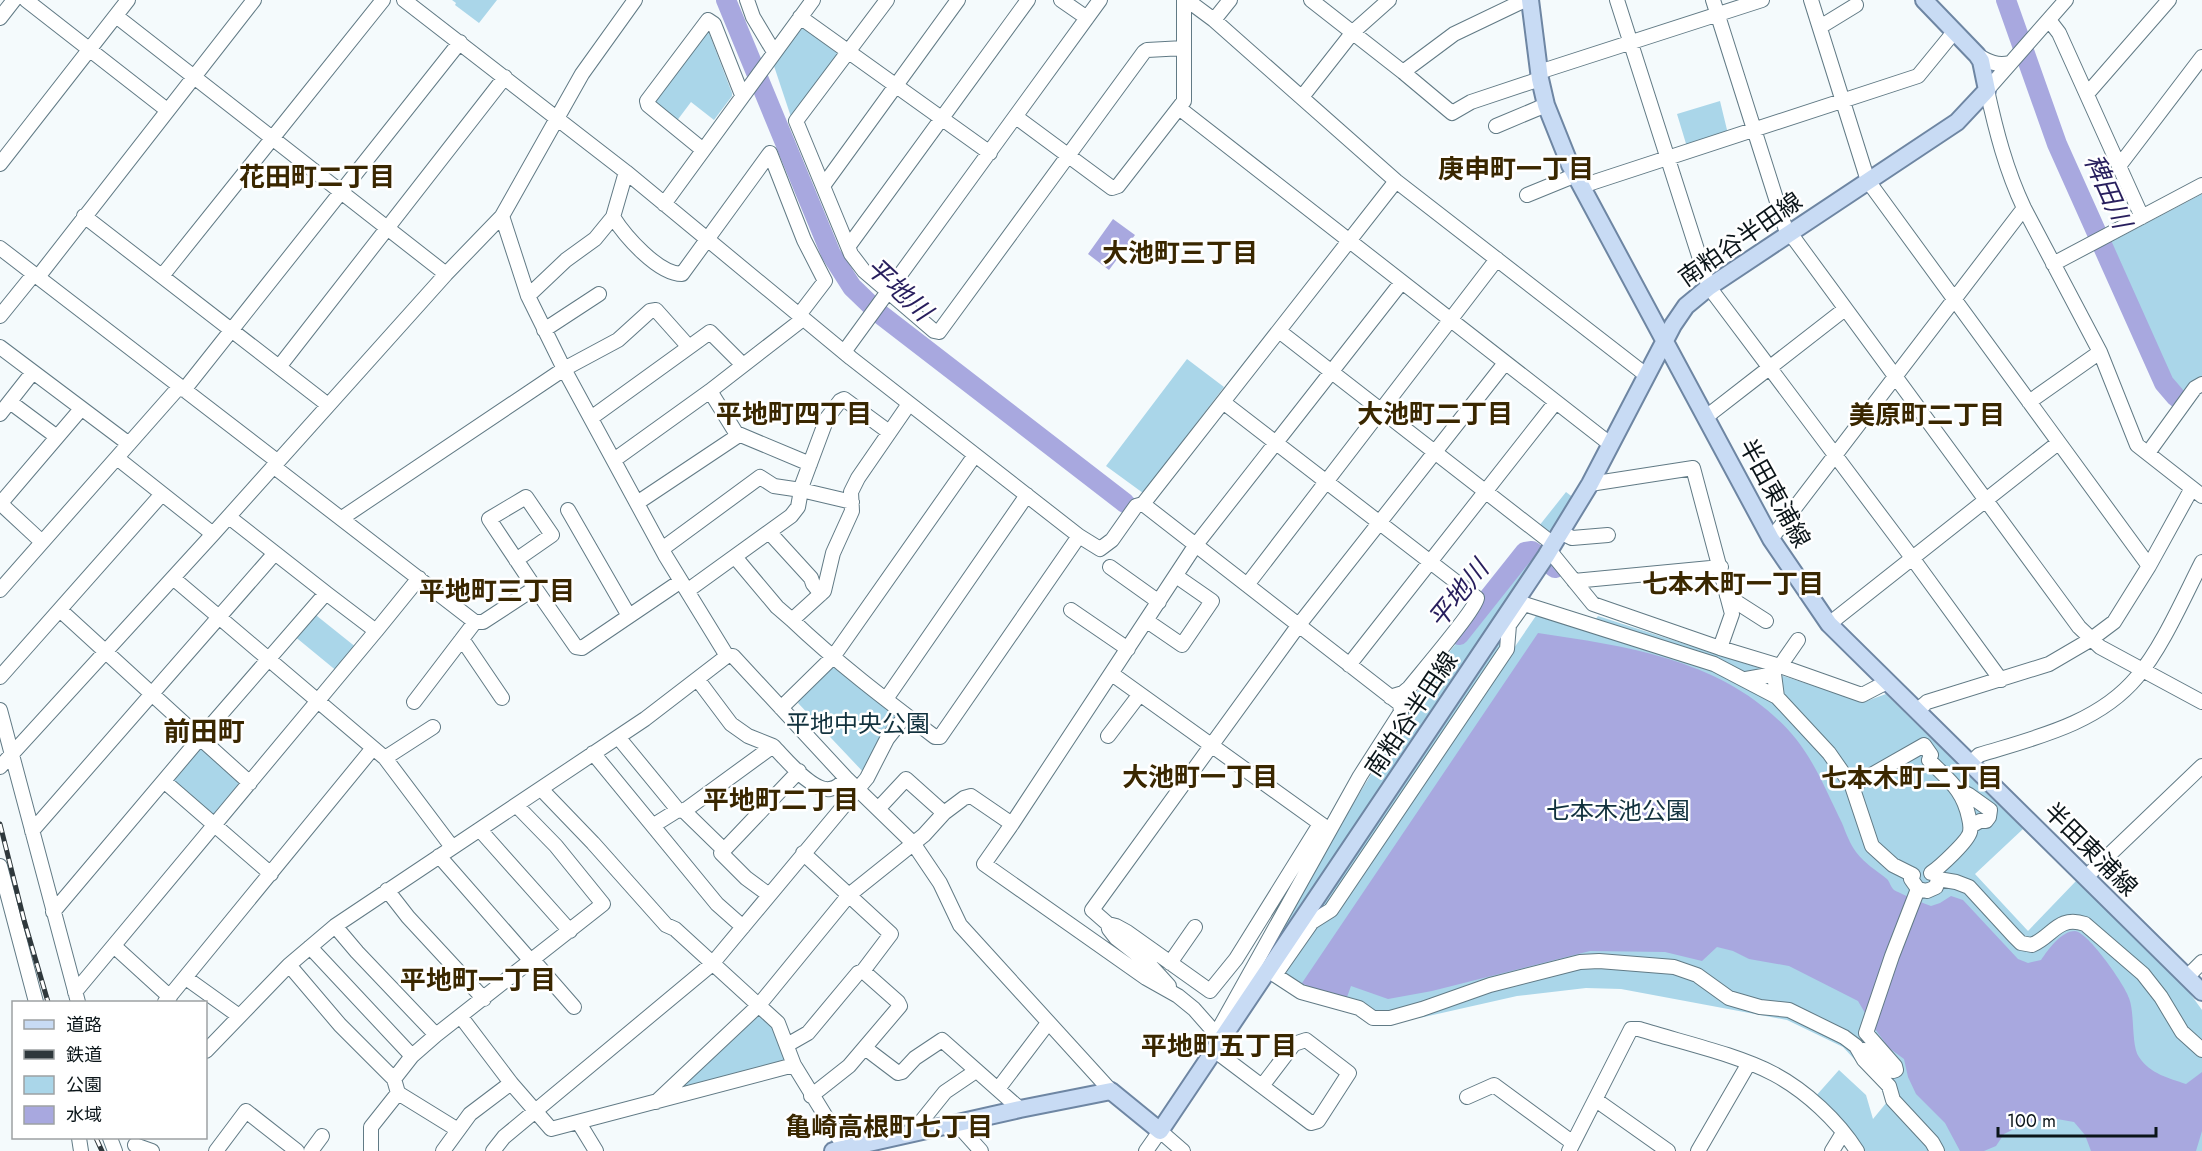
<svg xmlns="http://www.w3.org/2000/svg" width="2202" height="1151" font-family="Jost,'Noto Sans JP',sans-serif">
  <rect width="100%" height="100%" fill="#f4fafc"/>
  <path fill="#aad6e9" d="M452 0H497L479 23 455 5 456 3Z
    M803 28 837 53 838 58 791 117 773 63 799 29Z
    M706 32 709 33 732 93V96L714 120 691 102 676 122 654 105 653 100Z
    M1720 101 1728 134 1687 147 1677 114Z
    M2202 194V379L2182 397 2158 362 2105 245Z
    M1187 359 1224 387 1143 493 1106 466Z
    M1566 492 1574 498 1552 531H1547L1539 526Z
    M1526 557 1537 560 1237 1006C1294 905 1350 804 1413 708L1412 698Z
    M1542 607 1593 623 1598 616 1864 702 1886 694 2023 829 1975 874 2028 931 2077 880 2184 985 2202 1010V1151H1863L1815 1097 1839 1070 1866 1095 1873 1119 1887 1102 1881 1088 1843 1047 1787 1020 1621 989 1586 988 1517 996 1424 1017 1370 1025 1347 1009 1274 981 1314 924 1333 913Z
    M312 612 357 648 338 672 293 635Z
    M1506 629 1504 646 1328 908 1314 915Z
    M833 667 901 717 866 775 798 703 800 699Z
    M203 747 240 780V784L215 814H211L171 779 198 748Z
    M760 1015 776 1028 788 1058 786 1064 678 1094 676 1089 749 1022Z"/>
  <path fill="#a8a8df" d="M1113 219 1135 235 1109 270 1088 254Z
    M1538 633C1632 647 1732 661 1796 739 1816 764 1828 795 1842 823 1846 833 1850 844 1856 852 1866 865 1875 869 1887 879 1890 882 1890 886 1894 890 1897 892 1925 904 1931 906L1940 903 1951 896 1963 900 2018 959 2028 963 2041 960C2048 950 2061 931 2075 931 2088 932 2125 985 2129 998 2135 1013 2131 1046 2139 1057 2150 1074 2169 1078 2186 1084L2202 1072V1131L2196 1151H2091L2085 1135 2074 1122 2057 1119 2028 1122 2004 1134 1996 1146 1984 1151H1960L1945 1123 1916 1094 1908 1077 1904 1059 1889 1048 1872 1025 1858 1001 1789 966 1749 959 1733 951 1717 947 1702 961 1665 952 1590 951 1432 991 1388 999 1351 986 1347 997 1311 989 1302 983Z"/>
  <g fill="none" stroke-linecap="round" stroke-linejoin="round">
    <path stroke="#a8a8df" stroke-width="20" d="M726 0 831 254 852 287 880 314 1125 503
      M2006 0 2057 144 2164 383 2176 397
      M1459 635 1525 552 1532 551 1555 568"/>
    <defs>
      <path id="minor" d="M26 0 167 110
        M404 0 626 172 851 358 1079 536 1100 549 1112 540 1136 506 1143 504 1396 181
        M747 0 753 17 774 52
        M887 0 796 121 851 254 864 271 934 331 939 332 1144 52 1147 50 1184 48
        M1061 0 1087 18
        M1187 0 1214 20 1396 181 1646 375
        M1311 0 1403 72 1452 113 1471 102 1540 79
        M1617 0 1709 287 1913 559 2001 680
        M1713 0 1785 227 1790 233 2079 627 2100 647 2202 702
        M1811 0 1868 181 2149 566
        M2066 0 1987 90C1996 131 2006 170 2024 208L2100 352 2137 445 2202 496
        M116 16 446 274
        M800 17 990 153
        M0 18 14 0
        M1214 20 1230 0
        M2049 20 2059 33 2142 217
        M1820 27 1856 5
        M1977 55C1989 62 1997 66 2010 63
        M1403 72 1454 34 1525 0
        M1539 72 1762 0
        M2087 94 2169 0
        M1302 97 1353 32 1389 0
        M1179 108 1610 444
        M1016 117 1112 188 1118 186 1184 101V0
        M1496 126 1546 105
        M703 150 648 105 647 101 708 20 714 24 742 95
        M0 164 128 0
        M2119 166 2202 57
        M823 186 958 0
        M1582 186 1918 76 1954 32
        M1527 195 1576 175
        M664 204 813 0
        M84 216 328 405
        M502 216 528 296 564 369 665 555 727 656H733L846 778 913 843 940 883 960 925 1111 1091
        M613 217C625 236 658 274 682 274L770 153 804 240 825 281 799 315
        M848 247 1028 0
        M0 248 277 461
        M2053 264 2202 185
        M162 276 383 0
        M38 277 254 0
        M528 296 566 260 595 239 613 217 626 172
        M0 316 34 274
        M544 330 599 294
        M1279 331 1553 544
        M0 347 129 444
        M844 352 1100 0
        M279 367 505 77
        M184 390 460 42
        M710 391 736 433 810 464
        M10 402 57 437
        M1223 402 1477 598C1476 609 1420 674 1409 688L1403 693 1390 697
        M2029 402 2100 352
        M909 404 858 478 851 492 852 511 833 553 824 591 792 620C836 662 886 700 935 737H940L1079 536
        M0 414 33 372
        M1706 417 1845 309
        M591 418 710 332 743 365
        M2148 453 2195 388 2202 384
        M117 458 213 534
        M614 460 710 391 803 319
        M273 466 475 622H483L535 588 576 647 582 648 681 581
        M1590 484 1693 468 1732 614 1720 648 1780 666 1862 695 1887 682
        M637 503 739 435
        M0 504 81 409
        M1 504 42 542
        M1143 504 1400 704 1401 712 1360 776 1216 1034
        M568 510 629 616
        M229 517 326 593
        M342 518 564 369 618 340 650 311 656 310 689 347
        M769 532 811 578 813 584 821 594
        M1560 532 1572 538 1608 535
        M1771 539 2024 208
        M662 549 760 477 774 486 801 490 852 502
        M1549 550 1593 604 1720 648
        M735 557 777 607 792 620
        M516 560 552 535 526 497 489 519 535 588
        M1110 567 1159 602
        M173 578 385 758 452 847
        M1574 581 1721 567
        M1247 585 1497 259
        M0 590 180 386
        M687 591 791 516 798 507 802 485 827 418 840 401 844 399 889 432
        M1727 596 1766 621
        M1071 610 1128 649
        M1147 621 1182 645 1212 601 1176 576
        M1829 624 2058 443
        M462 639 502 698
        M1349 665 1555 403
        M1780 666 1798 640
        M1112 674 1328 829
        M0 677 162 494
        M1746 679 1774 674 1777 697
        M698 680 731 724 748 736 773 746
        M886 699 1027 495
        M414 702 475 622
        M781 708 833 657 975 455
        M0 710 78 1002
        M1917 711 1927 702 2049 664 2090 640 2114 622 2149 566 2192 488
        M1108 736 1140 694
        M618 737 678 810
        M593 753 717 904 743 927
        M385 758 433 727
        M1971 763 1979 755C2034 738 2098 724 2137 677 2162 648 2184 597 2202 562
        M0 767 213 534 446 274 502 216 582 74 635 0
        M165 782 271 874
        M250 783 200 738 326 593 376 631 419 578
        M1852 786 1924 745 1931 755 1929 760C1948 780 1963 789 1969 818 1970 822 1971 827 1970 832 1968 841 1940 867 1931 873
        M541 789 593 843 666 925 675 929 778 1023 794 1065 845 1148
        M1959 790 1969 795 1990 810 1989 817 1986 821H1980L1971 826
        M878 809 906 779 944 813
        M684 811 724 850 721 853 746 878 769 895
        M654 825 678 810 684 811 773 746C785 758 812 792 830 789 837 788 842 783 846 778
        M480 830 570 931
        M32 831 275 553
        M724 850 799 771
        M439 856 531 961
        M0 866 36 1002
        M2086 877 2202 766
        M387 890 408 917 484 999
        M53 912 200 738 60 610
        M1108 924 1116 926 1127 932 1210 991 1236 959 1320 824
        M335 926 357 952 436 1035
        M114 946 170 997
        M310 947 412 1056
        M533 960 574 1007
        M1170 963 1195 927
        M289 965 340 1025 394 1079 398 1093 371 1127V1151
        M2187 977 2202 962
        M186 978 239 1016
        M1169 986 1149 964 1116 938 1109 929 1108 924 1092 910 1298 626 1505 363
        M75 992 376 631
        M165 1002 373 748
        M461 1017 511 1083 551 1129 794 1065
        M1217 1044 1216 1034 1194 1009 1178 996 1146 978 984 864 1012 824 1195 546 1401 283
        M787 1045 808 1033 858 973 863 971 891 934 803 853
        M865 1048 898 1073 902 1072 915 1058 942 1040 1020 1109
        M1214 1050 1311 1123 1318 1121 1349 1073 1306 1040 1294 1044 1262 1086
        M1864 1050 1893 1071 1896 1070 1895 1066 1866 1033 1892 956 1918 889
        M206 1051 289 965 335 926 645 719 727 656
        M394 1079 412 1056 436 1035 603 904 556 846 517 806
        M998 1089 1048 1023
        M398 1093 458 1130
        M811 1096 849 1066 900 1006 898 1002 863 971
        M1467 1097 1494 1085 1573 1143
        M1596 1100 1668 1151
        M656 1102 759 1005 849 895 924 835 944 813 964 798 971 796 1012 824
        M579 1123 596 1151
        M956 1123 981 1151
        M912 1133 945 1092 976 1071
        M79 1138 81 1151
        M110 1138 115 1151
        M135 1145 152 1151
        M216 1151 246 1111 297 1151
        M311 1151 322 1136
        M443 1151 470 1114 511 1083
        M493 1151 504 1137 712 964 867 778 887 739 906 715
        M1146 1151 1160 1131 1183 1151
        M1569 1151 1631 1029H1639C1680 1042 1736 1054 1774 1074 1806 1091 1838 1121 1857 1151
        M1698 1151 1749 1063
        M1832 1151 1843 1133
        M1937 1151 1932 1142 1893 1100 1889 1086 1864 1060 1856 1046 1844 1037 1789 1010 1760 1007 1729 998 1697 975 1674 967 1599 961 1580 962 1490 985 1422 1009 1390 1018H1373L1359 1008 1301 992 1275 975 1312 922 1331 910 1507 649 1509 625 1524 604 1714 664 1777 697 1829 753 1852 786 1872 846 1893 865 1913 875 1911 879 1918 889 1927 891 1936 887 1938 879 1956 882 1969 887 2014 936 2021 943 2032 945C2053 936 2058 915 2085 924L2143 974 2161 997 2182 1032 2202 1050"/>
      <path id="major" d="M1530 0 1540 79 1546 105 1570 165 1771 539 1829 624 2202 992
        M833 1151 1020 1109 1111 1091 1160 1131 1546 556 1590 484 1673 325 1686 306 1709 287 1957 122 1987 90 1981 61 1977 55 1924 0"/>
    </defs>
    <use href="#minor" stroke="#617a85" stroke-width="16"/>
    <use href="#major" stroke="#6e86a3" stroke-width="20"/>
    <use href="#minor" stroke="#fff" stroke-width="14"/>
    <use href="#major" stroke="#c8dbf4" stroke-width="16"/>
    <defs>
      <path id="rail" d="M0 824 24 920 48 1002
        M96 1138 102 1151"/>
    </defs>
    <use href="#rail" stroke="#2f383c" stroke-width="5"/>
    <use href="#rail" stroke="#fff" stroke-width="3" stroke-dasharray="9" stroke-linecap="butt"/>
  </g>
  <g text-anchor="middle" dominant-baseline="central" stroke-width="5" stroke-linejoin="round" paint-order="stroke">
    <g font-size="24" fill="#0b1519" stroke="#fff">
      <text transform="translate(1740 239) rotate(-35)">南粕谷半田線</text>
      <text transform="translate(1775 493) rotate(61)">半田東浦線</text>
      <text transform="translate(1411 714) rotate(-56)">南粕谷半田線</text>
      <text transform="translate(2091 849) rotate(45)">半田東浦線</text>
    </g>
    <g font-size="24" fill="#12323e" stroke="#fff">
      <text x="858" y="723">平地中央公園</text>
      <text x="1618" y="810">七本木池公園</text>
    </g>
    <g font-size="26" font-weight="bold" fill="#3a2700" stroke="#fff">
      <text x="1516" y="169">庚申町一丁目</text>
      <text x="317" y="177">花田町二丁目</text>
      <text x="1180" y="253">大池町三丁目</text>
      <text x="794" y="414">平地町四丁目</text>
      <text x="1435" y="414">大池町二丁目</text>
      <text x="1927" y="415">美原町二丁目</text>
      <text x="1733" y="584">七本木町一丁目</text>
      <text x="497" y="591">平地町三丁目</text>
      <text x="1200" y="777">大池町一丁目</text>
      <text x="1912" y="778">七本木町二丁目</text>
      <text x="781" y="800">平地町二丁目</text>
      <text x="478" y="980">平地町一丁目</text>
      <text x="1219" y="1046">平地町五丁目</text>
      <text x="889" y="1127">亀崎高根町七丁目</text>
    </g>
    <g font-size="26" font-style="italic" fill="#271e5d" stroke="#fff">
      <text transform="translate(2108 191) rotate(66)">稗田川</text>
      <text transform="translate(899 289) rotate(43)">平地川</text>
      <text transform="translate(1458 594) rotate(-51)">平地川</text>
    </g>
    <g font-size="27" font-weight="bold" fill="#3a2700" stroke="#fff">
      <text x="204" y="731">前田町</text>
    </g>
  </g>
  <rect x="12" y="1001" width="195" height="138" fill="#ffffff" stroke="#9da1a3" stroke-width="1.5"/>
  <rect x="24" y="1020" width="30" height="9" fill="#c8dbf4" stroke="#9da1a3" stroke-width="1.5"/>
  <text x="66" y="1031" font-size="18" fill="#0b1519">道路</text>
  <rect x="24" y="1050" width="30" height="9" fill="#2f383c" stroke="#9da1a3" stroke-width="1.5"/>
  <text x="66" y="1061" font-size="18" fill="#0b1519">鉄道</text>
  <rect x="24" y="1076" width="30" height="18" fill="#aad6e9" stroke="#9da1a3" stroke-width="1.5"/>
  <text x="66" y="1091" font-size="18" fill="#0b1519">公園</text>
  <rect x="24" y="1106" width="30" height="18" fill="#a8a8df" stroke="#9da1a3" stroke-width="1.5"/>
  <text x="66" y="1121" font-size="18" fill="#0b1519">水域</text>
  <path d="M1998 1127v9h158v-9" fill="none" stroke="#0b1519" stroke-width="3"/>
  <text x="2007" y="1127" font-size="18" fill="#0b1519" stroke="#ffffff" stroke-width="4.5" paint-order="stroke">100 m</text>
</svg>
